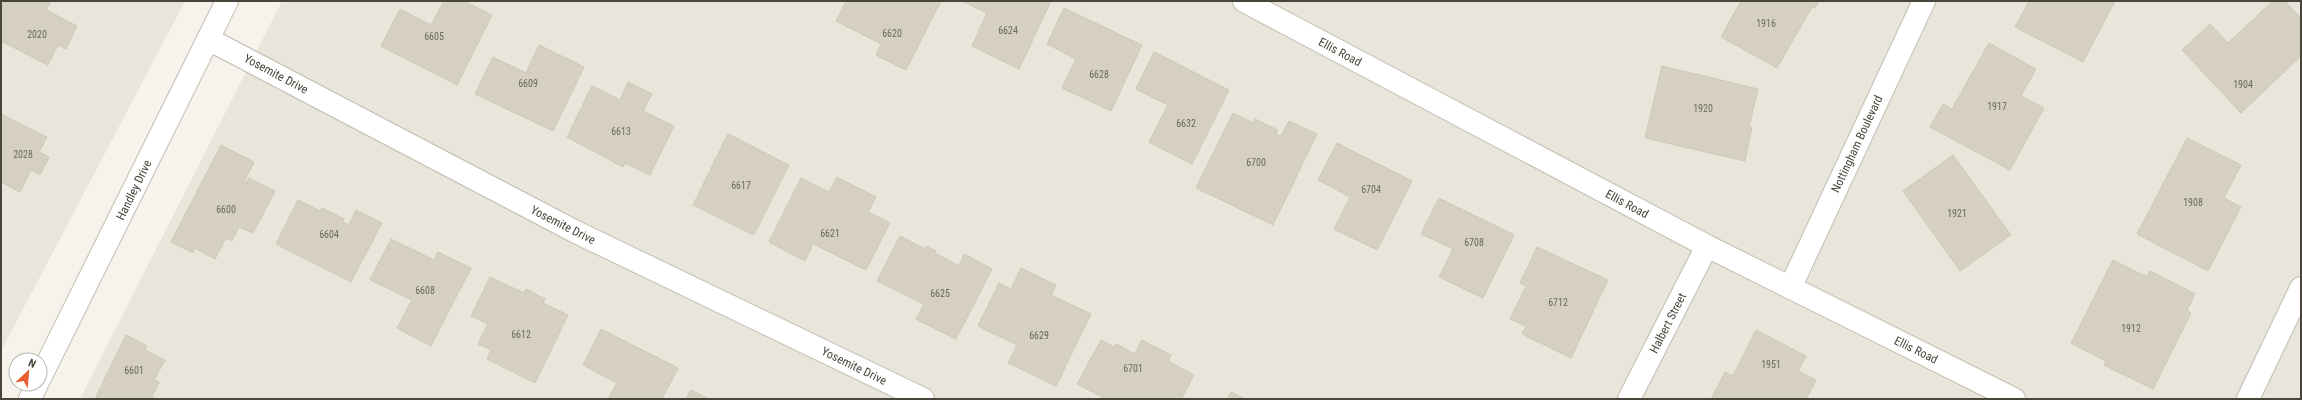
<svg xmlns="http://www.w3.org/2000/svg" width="2302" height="400" font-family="'Roboto Condensed',sans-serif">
  <rect width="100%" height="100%" fill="#f5f3ec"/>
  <path fill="#e8e5db" d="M1 1H185L1 351Z
    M282 1H2301V399H80Z"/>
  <path fill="#d6d0c3" stroke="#d0c8b6" d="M5 1H51L46 10 77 26 66 49 58 45 48 65 1 41V9Z
    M444 1H464L492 15 457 85 381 46 400 9 431 25Z
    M846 1H941L906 70 876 55 881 44 836 21Z
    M962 1H1051L1019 69 972 46 987 13Z
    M1741 1H1819L1815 8 1812 7 1777 68 1721 37Z
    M2029 1H2115L2083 62 2015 27Z
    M2273 1H2285L2301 18V56L2241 113 2182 50 2210 24 2228 43Z
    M1064 8 1142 45 1111 111 1062 88 1076 59 1047 44Z
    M1989 43 2036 69 2021 96 2044 108 2010 170 1930 127 1943 104 1952 109Z
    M539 45 584 67 553 131 475 94 493 57 526 73Z
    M1154 52 1229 90 1192 164 1149 142 1168 105 1136 89Z
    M1662 66 1758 89 1749 127H1752L1745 161 1645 138Z
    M628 82 652 94 643 111 674 126 650 175 625 163 623 167 567 137 592 86 620 100Z
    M1233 113 1253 123 1255 119 1278 130 1276 134 1281 136 1289 121 1317 134 1273 225 1196 188Z
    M1 114 47 137 39 152 49 157 40 175 31 170 20 192 1 182Z
    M728 134 789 165 754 235 693 205Z
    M2187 138 2241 165 2224 198 2241 207 2208 271 2137 234Z
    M1337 143 1412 181 1377 250 1334 229 1350 197 1318 180Z
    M221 145 254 162 244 182 246 183 249 178 275 191 253 233 239 227 232 241 226 238 215 259 195 248 193 253 171 242Z
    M1953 155 2011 235 1960 271 1903 191Z
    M837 177 876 197 868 212 890 223 866 270 813 244 805 261 769 242 801 178 829 192Z
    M1439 198 1514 235 1483 298 1439 277 1453 249 1421 234Z
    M298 200 320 211 322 208 344 219 343 222 349 225 356 210 382 223 351 282 276 244Z
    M900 236 925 249 926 246 936 251 935 253 959 266 964 254 992 269 956 339 916 319 924 304 877 281Z
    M391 239 434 260 438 252 471 268 431 346 397 328 412 300 370 280Z
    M1537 247 1608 280 1571 358 1522 334 1526 326 1510 319 1526 286 1520 283Z
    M2113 260 2147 277 2150 271 2195 294 2187 310 2191 313 2153 389 2104 365 2106 361 2071 343Z
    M1021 268 1056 285 1051 295 1091 314 1056 386 1008 363 1017 345 978 326 999 283 1011 289Z
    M490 277 524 293 526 289 545 299 543 303 568 315 535 383 487 359 491 350 478 344 488 324 471 316Z
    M601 329 678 368 662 399H608L617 383 583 365Z
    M1756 330 1806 356 1798 371 1816 380 1806 399H1711L1725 372 1733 376Z
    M126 335 147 346 145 350 165 360 154 380 159 382 152 397 157 399H95Z
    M1101 340 1114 347 1116 344 1135 354 1142 340 1171 355 1168 361 1194 375 1181 399H1106L1077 384Z
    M691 390 709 399H686Z
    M1231 392 1245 399H1227Z"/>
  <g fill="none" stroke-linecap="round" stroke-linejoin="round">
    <defs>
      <path id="minor" d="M1244 1 1707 246 2014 399
        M208 39 576 232 923 399
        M1790 288 1924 1
        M1629 399 1707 246
        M2248 399 2301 288"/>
      <path id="tertiary" d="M40 378 227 1
        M30 399 37 384"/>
    </defs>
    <use href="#minor" stroke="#c0bcaf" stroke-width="24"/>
    <use href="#tertiary" stroke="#c0bcaf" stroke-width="24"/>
    <use href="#minor" stroke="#fff" stroke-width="22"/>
    <use href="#tertiary" stroke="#fff" stroke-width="22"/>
  </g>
  <g text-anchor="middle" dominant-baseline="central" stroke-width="3.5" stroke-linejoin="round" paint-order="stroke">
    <g font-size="10" fill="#6c685c">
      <text x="1766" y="23">1916</text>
      <text x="1008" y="30">6624</text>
      <text x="892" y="33">6620</text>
      <text x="37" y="34">2020</text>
      <text x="434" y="36">6605</text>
      <text x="1099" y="74">6628</text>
      <text x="528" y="83">6609</text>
      <text x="2243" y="84">1904</text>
      <text x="1997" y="106">1917</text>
      <text x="1703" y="108">1920</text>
      <text x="1186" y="123">6632</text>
      <text x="621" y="131">6613</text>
      <text x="23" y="154">2028</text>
      <text x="1256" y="162">6700</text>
      <text x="741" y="185">6617</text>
      <text x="1371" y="189">6704</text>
      <text x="2193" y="202">1908</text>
      <text x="226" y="209">6600</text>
      <text x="1957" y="213">1921</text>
      <text x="830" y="233">6621</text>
      <text x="329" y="234">6604</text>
      <text x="1474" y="242">6708</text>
      <text x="425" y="290">6608</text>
      <text x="940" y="293">6625</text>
      <text x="1558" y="302">6712</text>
      <text x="2131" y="328">1912</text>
      <text x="521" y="334">6612</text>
      <text x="1039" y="335">6629</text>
      <text x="1771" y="364">1951</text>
      <text x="1133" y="368">6701</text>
      <text x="134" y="370">6601</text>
    </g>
    <g font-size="12" fill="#49453a" stroke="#fff">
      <text transform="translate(1340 52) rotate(28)">Ellis Road</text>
      <text transform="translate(276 74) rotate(28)">Yosemite Drive</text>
      <text transform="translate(1857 144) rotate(-65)">Nottingham Boulevard</text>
      <text transform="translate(134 190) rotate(-64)">Handley Drive</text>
      <text transform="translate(1627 204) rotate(28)">Ellis Road</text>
      <text transform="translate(563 225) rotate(27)">Yosemite Drive</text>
      <text transform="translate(1668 323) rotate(-63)">Halbert Street</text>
      <text transform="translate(1916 350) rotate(26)">Ellis Road</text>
      <text transform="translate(854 366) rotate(26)">Yosemite Drive</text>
    </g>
  </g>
  <rect width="2302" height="400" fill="none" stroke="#49453a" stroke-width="4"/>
  <g transform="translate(28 372) rotate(26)"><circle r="19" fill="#ffffff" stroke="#b6b5b0"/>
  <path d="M0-3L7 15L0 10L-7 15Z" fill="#e85e30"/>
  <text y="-6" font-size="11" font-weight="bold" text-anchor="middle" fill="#49453a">N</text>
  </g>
</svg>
